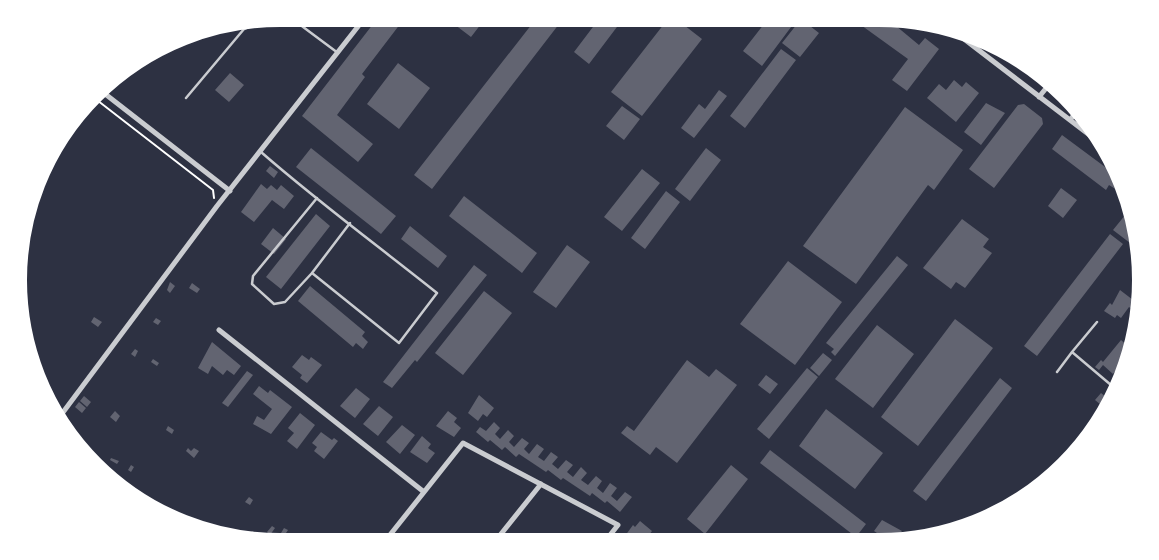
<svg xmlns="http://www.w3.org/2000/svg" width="1159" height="560" font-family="'Noto Serif',serif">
  <rect width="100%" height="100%" fill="#2d3142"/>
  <path fill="#626471" d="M380 15H407L362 74 365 77 337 115 373 144 358 162 302 116Z
    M442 15H488L471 37Z
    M539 15H566L432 189 414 175Z
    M602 15H626L589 64 574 52Z
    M671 15 702 39 642 116 611 92Z
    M771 15H800L762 66 743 51Z
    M847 15 884 16 919 45 925 38 939 49 907 91 892 80 908 59Z
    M801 19 819 33 800 57 782 43Z
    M781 49 796 60 745 128 730 116Z
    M398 63 430 88 399 129 367 104Z
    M230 73 244 85 229 102 215 90Z
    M954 80 962 87 966 82 979 93 956 122 927 98 939 84 946 90Z
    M1056 86 1067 93 1071 100 1069 103 1053 90Z
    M719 90 727 96 694 138 681 128 699 104 705 109Z
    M986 103 1005 113 981 145 964 132Z
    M1024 104 1042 118 1043 124 994 188 969 169 1018 105Z
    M622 106 640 119 624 140 606 126Z
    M905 107 963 150 934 190 928 185 856 284 803 246Z
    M1062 135 1124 181 1117 190 1109 185 1106 190 1052 149Z
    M311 148 396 216 381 234 296 167Z
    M706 148 721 160 690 201 675 189Z
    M270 166 278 172 274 178 266 171Z
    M642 169 660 183 622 231 604 217Z
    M261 184 267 189 271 185 277 190 281 185 294 196 284 209 272 200 254 222 241 212Z
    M1061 188 1077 200 1063 218 1048 206Z
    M666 191 680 202 645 249 631 238Z
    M464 196 537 253 522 273 449 216Z
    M1130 209 1135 237 1130 243 1113 230Z
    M316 214 330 226 281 289 266 277Z
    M962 219 989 239 983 247 992 253 965 288 956 282 951 289 923 268Z
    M410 226 447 256 438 268 401 239Z
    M273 228 286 239 274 254 261 244Z
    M1110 234 1123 244 1037 356 1024 346Z
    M567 245 590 262 556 308 533 292Z
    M897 256 908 265 835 356 831 352 834 349 826 343Z
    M788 261 842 302 795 365 740 324Z
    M474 265 487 275 417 362 415 360 392 388 383 382Z
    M170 282 175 286 170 293 167 290Z
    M192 283 200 289 197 293 189 288Z
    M310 286 365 332 362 336 368 342 363 349 356 343 353 347 298 301Z
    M1120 290 1137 303 1132 309 1129 307 1121 318 1117 315 1115 318 1104 311 1110 303 1112 305Z
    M484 291 512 313 463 375 435 353Z
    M94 317 102 322 98 327 91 322Z
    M156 318 161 321 158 325 153 322Z
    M955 319 993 348 918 446 881 417Z
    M877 325 914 354 873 408 835 379Z
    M1121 340 1130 348 1129 356 1113 374 1103 365 1099 370 1095 367 1101 360 1103 362Z
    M212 342 241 366 234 375 227 370 223 375 212 366 208 374 198 368Z
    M135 349 138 351 135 357 131 354Z
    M823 353 832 360 819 376 810 368Z
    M302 355 309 360 311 357 322 365 307 383 300 378 302 375 292 367Z
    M153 359 159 363 157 366 151 362Z
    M687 360 709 377 716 369 737 385 677 463 656 447 650 455 621 433 627 426 634 431Z
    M807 368 818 377 769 439 757 429Z
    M247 371 253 375 228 407 222 403Z
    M766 375 778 384 770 394 758 385Z
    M1000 378 1012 388 926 501 913 491Z
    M41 381 46 384 44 387 38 384Z
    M259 386 268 393 270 390 292 407 271 434 253 424 257 416 264 420 272 409 253 394Z
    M356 388 370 399 355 418 340 406Z
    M1101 393 1112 402 1107 410 1095 400Z
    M479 395 494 408 487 417 483 414 478 421 468 413Z
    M84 396 91 402 87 407 80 401Z
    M79 402 86 408 82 413 75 407Z
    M379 406 393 417 378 436 363 424Z
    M826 409 883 453 855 489 799 446Z
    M115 411 120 416 116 422 110 417Z
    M448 411 457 418 454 422 461 428 454 437 436 426Z
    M300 413 315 425 297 449 287 441 294 433 288 428Z
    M494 422 500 428 495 434 500 439 508 430 514 436 509 442 514 447 522 438 529 443 524 449 529 454 537 444 544 449 538 457 544 461 551 452 558 457 552 464 558 469 566 460 573 465 567 472 573 477 581 467 587 473 581 480 588 485 596 476 602 481 597 488 603 493 610 483 617 488 611 496 617 501 625 492 632 497 620 512 607 501 605 503 592 493 590 496 563 478 561 480 548 470 546 472 519 454 516 457 505 447 502 450 490 440 488 442 476 432 480 427 486 431Z
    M402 425 415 435 400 454 386 442Z
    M168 426 174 430 172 434 166 430Z
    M321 432 332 440 334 438 338 441 324 459 314 451 317 447 312 443Z
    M422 436 431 444 428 448 435 453 427 463 410 452Z
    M188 448 191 451 194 448 199 451 194 458 186 451Z
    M770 450 866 524 856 537 760 463Z
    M111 458 119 461 117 464 110 460Z
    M131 465 134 467 131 472 128 470Z
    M731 465 748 479 705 534 687 519Z
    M249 497 253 500 250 505 245 502Z
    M882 520 902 531 892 543 874 531Z
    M640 521 652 531 645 540 637 534 634 538 641 544H622L624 541 622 540 633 525 635 527Z
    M272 526 275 528 270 535 267 532Z
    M284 528 288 530 284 536 281 533Z
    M252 531 256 533 252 539 249 537Z
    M750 533 763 543H741Z"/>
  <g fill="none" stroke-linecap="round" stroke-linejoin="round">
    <path stroke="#fff" stroke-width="2" d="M93 97 213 190 214 198"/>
    <path stroke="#caccd0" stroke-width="2.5" d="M287 15 338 53
      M966 39 970 33
      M186 98 244 29 274 16
      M261 152C317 201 378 246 437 293L399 343 312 273 350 223
      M312 273 285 302 274 304 252 284 253 276 317 198
      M1072 352 1097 322
      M1057 372 1072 352 1111 385
      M1119 391 1111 385 1127 366"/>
    <path stroke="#caccd0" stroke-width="5" d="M951 29 1100 143
      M100 90 230 191
      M1039 97 1051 82
      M1070 120 1078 110
      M219 330 424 492
      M58 419 217 206 367 15
      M493 544 541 484
      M382 545 463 443 618 525 603 544"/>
  </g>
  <path d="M0 0H1159V560H0ZM280 24H879A256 256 0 0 1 1135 280V280A256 256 0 0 1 879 536H280A256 256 0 0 1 24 280V280A256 256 0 0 1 280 24Z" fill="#fff" fill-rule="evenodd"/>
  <path fill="none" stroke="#fff" stroke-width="6" d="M280 24H879A256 256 0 0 1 1135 280V280A256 256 0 0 1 879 536H280A256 256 0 0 1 24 280V280A256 256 0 0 1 280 24Z"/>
</svg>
